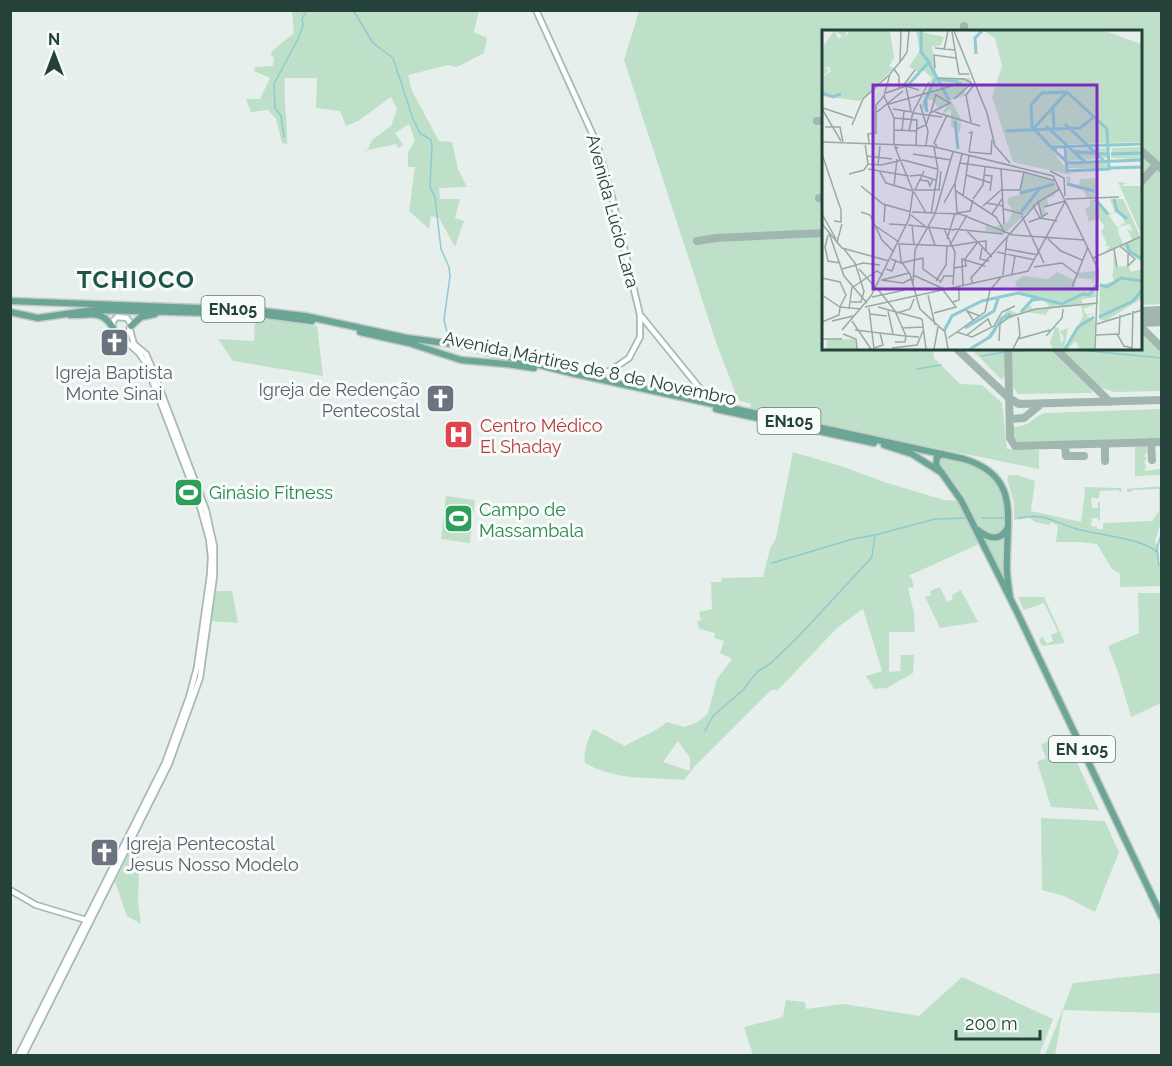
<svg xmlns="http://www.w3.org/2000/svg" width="1172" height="1066" font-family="Raleway,sans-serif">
  <rect width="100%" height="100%" fill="#e6efeb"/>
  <path fill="#bfe0c8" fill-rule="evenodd" d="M292 11H479L474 32 487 38 484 53 457 67 448 65 408 75 412 91 439 141 452 142 458 169 467 187 439 188 440 199H460L455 218 464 221 455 247 439 218 431 216 429 229 409 211 415 167H408V152L415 140 409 124 395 133 403 145 398 148 396 144 363 151 368 149 372 140 391 126 397 109 391 97 358 121 346 126 340 111 316 108 317 78H285C283 100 288 122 287 144L282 143 276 119 268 110 251 112 246 99H260L270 78 254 71 255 67 273 66 274 57 271 56 272 51 294 33Z
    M639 11H1161V304L1141 305 1140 32H824V348H933L934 358 960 384 982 385 1002 403 1007 449 1039 450V469L750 410 751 404 734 399 735 392 716 342 624 60Z
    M255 319 285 321 317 326 323 376 233 361 218 339 254 341Z
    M1141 331 1161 351V391L1115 392 1101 388 1058 348H1140Z
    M970 348H1005V375L1002 380Z
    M1010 348H1051L1091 386 1092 393 1018 394 1011 384Z
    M1161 409V439L1022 443C1013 441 1012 435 1012 427 1031 427 1030 418 1045 413Z
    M1146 446 1147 453 1144 456 1147 458 1144 462 1146 465 1145 471 1160 469V458H1161V475L1135 476V447Z
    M793 452 844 467 884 482 944 500 958 501 979 544 908 576 911 577 914 587 908 588 914 613 915 632H889V672L900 671 901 655H914L913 673 887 688 874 689 866 676 882 671 863 609 838 627 777 691 774 689 770 691 695 766 684 780C650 777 616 781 585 763 583 752 588 739 593 729L625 746C634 740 661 729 667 722L685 727 698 722 708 713 717 679 732 659 720 653 724 641 714 638 715 633 699 629 697 621 701 620 699 612 712 609 711 582H721L722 578 763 577 770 549 776 538ZM678 741 690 758V771L663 762Z
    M943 457C974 464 1005 472 1006 510 1006 519 1006 525 1001 533L993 536 981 530 964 496 950 477 939 465 938 459Z
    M1009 475H1017L1035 481 1031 511 1081 522 1085 491 1084 487 1121 488 1122 492H1119V490L1100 491 1099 498H1091L1092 508H1098V502H1100V520L1098 521V518H1092L1091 526 1097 527V529H1103V523L1152 521 1159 511V489L1132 490 1131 492H1127V489L1161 486V522L1155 541 1158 545 1161 586 1120 587V574L1112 569 1097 544 1079 542H1056L1058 526 1051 522 1049 525 1035 522 1030 518 1014 520V503L1007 479Z
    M446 496 475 500 470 543 441 539Z
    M1006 536 1004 564 1006 585 985 540 995 541Z
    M940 587 947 602 953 599 952 595 961 590 978 622 940 628 925 597 931 595 930 591Z
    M216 591H232L238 623 211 621Z
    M1138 593H1161V703L1131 717 1118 672 1108 646 1139 633Z
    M1018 597H1044L1065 643 1042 646 1039 639 1043 637 1047 644 1053 641 1051 635 1058 632 1044 603 1024 610Z
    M1048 741 1056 757 1071 750 1099 810 1051 807 1037 762 1046 758 1041 745Z
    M1041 818 1105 821 1106 824 1119 852 1095 912 1064 896 1042 890Z
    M138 835 140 839 138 902 141 924 127 916 115 882Z
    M1161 973V1013L1063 1010 1055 1055H1045L1073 983Z
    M962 977 1053 1019 1039 1055H753L744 1027 783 1017 786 1000 805 1002 806 1009 844 1004 919 1016Z"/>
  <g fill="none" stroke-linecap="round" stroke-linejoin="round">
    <path stroke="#8ec9d4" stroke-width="1.5" d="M353 10 373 43 393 58 413 119 420 133 431 140 432 146 430 187 435 197 441 249 449 267 450 276 444 320 447 332
      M284 137 281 116 275 108 274 84 298 39 303 26 302 19 307 10
      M1058 348 1162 358
      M1010 351 1052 349
      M982 356 1005 352
      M917 369 941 365
      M982 518H1005
      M1018 518C1025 517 1034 516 1041 517 1054 519 1065 526 1077 529 1098 535 1141 538 1157 552
      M772 563 853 539 875 535
      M1159 566 1157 548 1162 532
      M705 731 713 716 743 690 757 672 771 663 799 636 872 557 875 535 935 519 967 518
      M1078 748 1106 806
      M1108 810 1123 843
      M1127 851 1158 917
      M1160 922 1162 925"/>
    <path stroke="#a2b6b0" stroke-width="8" d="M964 26V32
      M817 121H824
      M1140 150 1162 169
      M1140 183 1156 165
      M819 198H824
      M697 241 716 238 824 233
      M1140 326 1162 348
      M956 348 1009 398 1019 404 1162 400
      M1008 348 1010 438 1015 446 1162 442
      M1055 348 1110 402
      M1010 419 1024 418 1041 404
      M1151 442 1152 460
      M1105 444V461
      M1065 445 1066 456H1084"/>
    <path stroke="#a2b6b0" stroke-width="20" d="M1140 317 1162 316"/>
    <defs>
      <path id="secondary" d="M536 10 597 144 612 197 640 315V337L629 358 610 371 585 375
        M642 317 706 396 717 403
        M10 890 36 905 86 920
        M18 1056 165 763 189 697 197 667 210 575 211 557 209 539 199 503 145 362 139 353 115 332C111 327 112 321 117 317L127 318 131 324 129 331 124 335 117 333
        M23 1056 169 764 200 678 214 576V546L206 510 152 368 146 354 134 344 130 330"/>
      <path id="primary" d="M10 301 253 310 305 316 407 338 460 345 571 373 964 459C1019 476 1007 514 1007 560 1006 572 1008 585 1010 597
        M10 312 38 318 93 310 210 313 266 315 312 321
        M70 315C88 316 102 308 113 328
        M131 326 141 317 155 314
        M360 332 409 343 461 360 506 364 534 368
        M716 409 874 443
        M884 445 912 454 942 473
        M943 454 937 457 936 465 961 500 1018 614 1162 917
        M978 530C987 538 1000 542 1007 529"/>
    </defs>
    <use href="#secondary" stroke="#a4bbb3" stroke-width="8"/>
    <use href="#primary" stroke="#c2cac8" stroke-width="9"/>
    <use href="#secondary" stroke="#fff" stroke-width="4.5"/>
    <use href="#primary" stroke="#6aa596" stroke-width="6"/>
  </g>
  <defs>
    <symbol id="church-square" viewBox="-11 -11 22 22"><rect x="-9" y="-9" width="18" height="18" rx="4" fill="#6b7280" stroke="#f7fbf9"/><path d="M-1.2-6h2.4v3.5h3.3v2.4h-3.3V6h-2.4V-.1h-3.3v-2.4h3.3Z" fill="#fff"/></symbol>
    <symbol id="hospital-square" viewBox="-11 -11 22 22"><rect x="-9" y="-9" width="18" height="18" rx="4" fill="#e0444e" stroke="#f7fbf9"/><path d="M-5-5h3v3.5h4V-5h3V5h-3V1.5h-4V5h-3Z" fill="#fff"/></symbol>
    <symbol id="stadium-square" viewBox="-11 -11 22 22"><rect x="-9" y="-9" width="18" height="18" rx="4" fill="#2e9e5b" stroke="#f7fbf9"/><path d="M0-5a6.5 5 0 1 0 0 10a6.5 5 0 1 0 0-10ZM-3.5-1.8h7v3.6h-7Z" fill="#fff"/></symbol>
  </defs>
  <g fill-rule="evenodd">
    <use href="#church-square" x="98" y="326" width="33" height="33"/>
    <use href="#church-square" x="424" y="382" width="33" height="33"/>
    <use href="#hospital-square" x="442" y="418" width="33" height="33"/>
    <use href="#stadium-square" x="172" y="476" width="33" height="33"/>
    <use href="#stadium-square" x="442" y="502" width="33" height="33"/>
    <use href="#church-square" x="88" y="836" width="33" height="33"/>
  </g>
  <g text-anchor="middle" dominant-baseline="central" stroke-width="6" stroke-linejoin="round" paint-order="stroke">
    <g fill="#f7fbf9" stroke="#637a73" stroke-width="1.5">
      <rect x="201.5" y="296" width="63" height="26" rx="4.5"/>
      <rect x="757.5" y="408" width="63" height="26" rx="4.5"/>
      <rect x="1049" y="736" width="66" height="26" rx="4.5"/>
    </g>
    <g font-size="16" font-weight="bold" fill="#24423a">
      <text x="233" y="309">EN105</text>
      <text x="789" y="421">EN105</text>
      <text x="1082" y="749">EN 105</text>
    </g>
    <g font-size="18" fill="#24423a" stroke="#f7fbf9">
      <text transform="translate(613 211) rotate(75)">Avenida Lúcio Lara</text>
      <text transform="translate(590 368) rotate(12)">Avenida Mártires de 8 de Novembro</text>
    </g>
    <g font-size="18" fill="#5b616d" stroke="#f7fbf9">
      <text x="114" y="372">Igreja Baptista<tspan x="114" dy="21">Monte Sinai</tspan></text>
      <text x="420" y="389" text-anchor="end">Igreja de Redenção<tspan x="420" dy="21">Pentecostal</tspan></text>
      <text x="126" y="843" text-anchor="start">Igreja Pentecostal<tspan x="126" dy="21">Jesus Nosso Modelo</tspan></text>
    </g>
    <g font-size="18" fill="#be3a42" stroke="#f7fbf9" text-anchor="start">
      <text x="480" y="425">Centro Médico<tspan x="480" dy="21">El Shaday</tspan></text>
    </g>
    <g font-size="18" fill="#27864d" stroke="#f7fbf9" text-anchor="start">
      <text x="209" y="492">Ginásio Fitness</text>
      <text x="479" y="509">Campo de<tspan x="479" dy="21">Massambala</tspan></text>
    </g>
    <g font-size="24" font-weight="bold" letter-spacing="1.5" fill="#1f5548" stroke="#f7fbf9">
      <text x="136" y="279">TCHIOCO</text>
    </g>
  </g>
  <g transform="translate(822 30)">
    <rect width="320" height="320" fill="#e6efeb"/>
    <path d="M12 1 17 9 20 6 13 1H25L23 7 28 1H68L72 28 67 36 59 32 72 38 38 71 0 66V47L9 41 7 37H3L7 41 0 46V18ZM94 1 122 7 119 15 110 17 115 48H148L150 54 143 57V66L129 70 140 91 135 92 139 93 138 103 129 96V79L120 84 126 74 117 80 111 70H106V83L99 77 110 48 100 39 96 42 87 37 98 20ZM162 1H283L319 14V112L226 115 249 145 191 132 170 67 180 36 173 8ZM319 117V129L289 128 290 118ZM245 119 284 118 285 128 246 131ZM285 133V138H244L250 134ZM202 142 231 151 238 159 232 162 233 166 225 168 226 176H221L225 185 219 184 216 172 182 204 163 201 164 195 170 198 186 192 191 181 185 172 187 167 197 165ZM244 146 249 147 248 153 257 155 258 149 276 148 273 167 265 168 261 159 245 155ZM296 152 305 153 298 156H319V204ZM268 169 278 173 286 184 289 183H292L287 185 295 197 303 193 298 182 293 183 288 169H301L319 208V232L300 216 310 209 305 199 298 202 305 199 311 201 307 194 296 197 297 202 295 199 301 214 283 222 288 217 281 214H285L279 201 283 197 276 188 267 192 263 179 268 176ZM292 219 295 237 306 236 309 242 319 239V269L283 291 277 289 278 255 292 251 289 243 291 245ZM274 241 271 255 270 249 254 248 253 257H273L274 267 260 269V275L274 274 261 279 264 284H273L263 286 273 290 272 319H257L254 311 245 319H231L228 313 233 297 237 298 239 314 242 309 238 301 246 298 242 318 248 312 261 286 259 275 227 279 224 285 205 282 189 288 178 294 171 306 147 319 164 308 186 279 196 284 208 275 211 279 224 278 227 275 222 271 194 264 197 262 193 252 201 246 226 249 235 242 252 250 256 243ZM33 309 34 319H4L5 310Z" fill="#bfe0c8"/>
    <path fill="none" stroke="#8ec9d4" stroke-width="3" d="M154 24 153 8 160 1M107 33 127 70M116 49 137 52M86 55 107 32 99 22V1M0 63 11 67 19 64M231 79 232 98M105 82 103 71 113 49M133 91 136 119M243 94 282 131M224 96 263 132M211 99 244 63M184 101 258 98 272 87M230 117 320 114M234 117 233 121 246 133 320 130M233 121 210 97 209 75 220 63 245 62 285 99 287 139 245 141 243 117M253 122 285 124M289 124 320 123M288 138 320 137M245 154 272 161M198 163 218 158M273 169 286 184M292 169 295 181 305 189M199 182 218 158 232 154M305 214 307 221 320 229M278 255 285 257 299 248 320 251M199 282 210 270 219 269M277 287 311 271 320 260M143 298 172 281 177 266M122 301 130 286 160 271 196 263 240 274 261 264 267 265 274 256M148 319 168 307 180 288 189 284M243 319 256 297 272 287"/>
    <path fill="none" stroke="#98aaa4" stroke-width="1.5" d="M132 1 165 83 173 116 188 133M130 2 137 44H147M113 18 133 20M122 20 126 1M79 31 85 22 87 1M113 38 112 25 134 28M72 39 77 46V58M116 48 142 49 150 53M81 56 93 40M84 57 89 81M64 63 84 56 97 60M132 69 150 53M67 74 140 53M98 74 106 101 104 115M1 78 31 88M0 79 19 111M71 79 90 82M55 82 81 61M109 82 114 64M113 82 158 96M91 83 120 87M72 88 95 90 94 115M149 92 144 65 152 55M30 95 41 69 67 45M3 97H18L21 112M95 99 104 95 108 83 128 73 114 65M72 100 95 101M80 101 82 81M87 101 91 82 107 52M147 103 150 102 147 122M0 112 109 116 231 146 276 239 273 319M47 113 46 104 54 103V75L62 66M72 114V88L62 66 68 44 78 32 79 1M115 116 112 113 125 85M147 122 169 124 170 110M0 124 19 180V192L12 191M91 124 129 130M45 126 70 129M81 130 115 139M138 133 202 142 234 151M46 134 59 135 81 130M56 135 58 116M46 139 87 146M179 139 182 194M228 141 242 148 243 166M58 142 64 153 91 161M27 144 42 140 46 134 43 113M144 145 169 153M162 145 170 146 168 161M88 146 98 145 114 150M98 150 106 151 108 156 111 149M133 153 135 183 148 181 151 170M39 156 61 174 89 182M72 156 75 129M112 159 117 160 119 141M92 160H112M93 160 102 141M178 160H198L202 142M134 161 174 187 183 203M92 162 104 183M141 166 147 125M151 169 161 155 163 137M244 169 297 167M122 173 133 153 140 124M164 173 182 176M211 175 218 188 226 183M161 176 178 161M222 177 243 171M182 179 201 184M39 182 48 185 60 210 72 222M90 182 138 184 191 205 263 210M0 184 14 209M109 184 116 140 112 117M170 184 180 169M89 185 104 197M200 186 222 233M220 187 216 172 238 159M62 192 63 174M207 192 218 188 235 191M0 194 20 218 67 231M67 194 85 195M52 195 77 212M86 195 133 200M90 195 92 215M107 198 113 215M122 199 133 222 131 255M132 199 181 204M145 201 170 227M7 203 22 246 45 273M6 205 3 217 6 231 18 233M125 209 133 183M226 209 239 221 260 230M15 212 20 194M154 212 164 211V222M77 213 79 231 88 244 98 279 123 302 126 319M78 214 129 216M128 215 145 185M129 216 154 212M298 216 313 229 306 236V224M160 218 158 229 167 231M22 219 33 233 42 261 39 272H29M184 219 216 225M292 219 295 237M175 222 213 230M101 228V239L118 251M271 228 318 207M69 229 79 233 101 228M212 237 240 233 255 244M132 238 144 236 143 229 155 213M20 239 41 233 58 235M37 239 54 258M64 239 70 241 74 230M190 244 193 226M91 245 122 259M181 245 185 207M0 248 18 252 24 265 18 277 0 265M59 250 81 253 89 249M60 250 87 243M114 251 124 235 125 216M91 253 93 220 113 184 131 122M118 253 122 246H132M151 254 149 248 216 172M141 256 140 229 163 236M31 257 55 241 61 245M250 257 266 217M55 258 73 281 84 306M106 265 113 295M50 267 83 260M131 272 137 270V257M43 277 206 241 243 172M56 277 100 289M47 278 52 319M27 279 30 257M66 281 71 304M75 283 88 279 92 269M112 283 134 277 121 260M47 284 65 286M100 289 104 319M151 290 145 281 158 286M10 291 31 286M30 291 49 319M0 292 17 285 18 277 39 279M275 294 320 280M80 298 101 297M20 300 49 266 87 189 91 161 73 117 76 118M33 300 83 306M135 302 163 282 168 260 180 246M21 304 34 309 35 319M145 305 166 289 169 296M274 305 295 304 302 316 310 318M297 305 298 285M224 306 240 288 241 279M126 308 135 302 150 307 172 296 180 282 193 276M0 309H20M196 309 228 300M177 311 178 294 187 287 214 279 276 273M73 312H83L84 306 97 307M52 318 61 315 58 303M70 318 95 315 101 301M112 319 116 297M191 319 198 305 196 287M310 319 311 281"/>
    <path fill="#7b2cbf" fill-opacity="0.15" stroke="#7b2cbf" stroke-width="3" d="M51 55H275V259H51Z"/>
    <rect width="320" height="320" fill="none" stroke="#24423a" stroke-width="3"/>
  </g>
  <rect width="1172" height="1066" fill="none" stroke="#24423a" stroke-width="24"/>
  <g transform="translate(54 54)" stroke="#f7fbf9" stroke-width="4.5" paint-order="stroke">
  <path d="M0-4.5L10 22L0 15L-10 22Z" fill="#24423a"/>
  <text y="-9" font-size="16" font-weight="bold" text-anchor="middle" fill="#24423a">N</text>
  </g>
  <path d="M956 1030v9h84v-9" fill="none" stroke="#24423a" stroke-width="3"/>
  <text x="965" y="1030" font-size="18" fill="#24423a" stroke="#f7fbf9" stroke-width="4.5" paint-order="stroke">200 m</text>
</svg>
